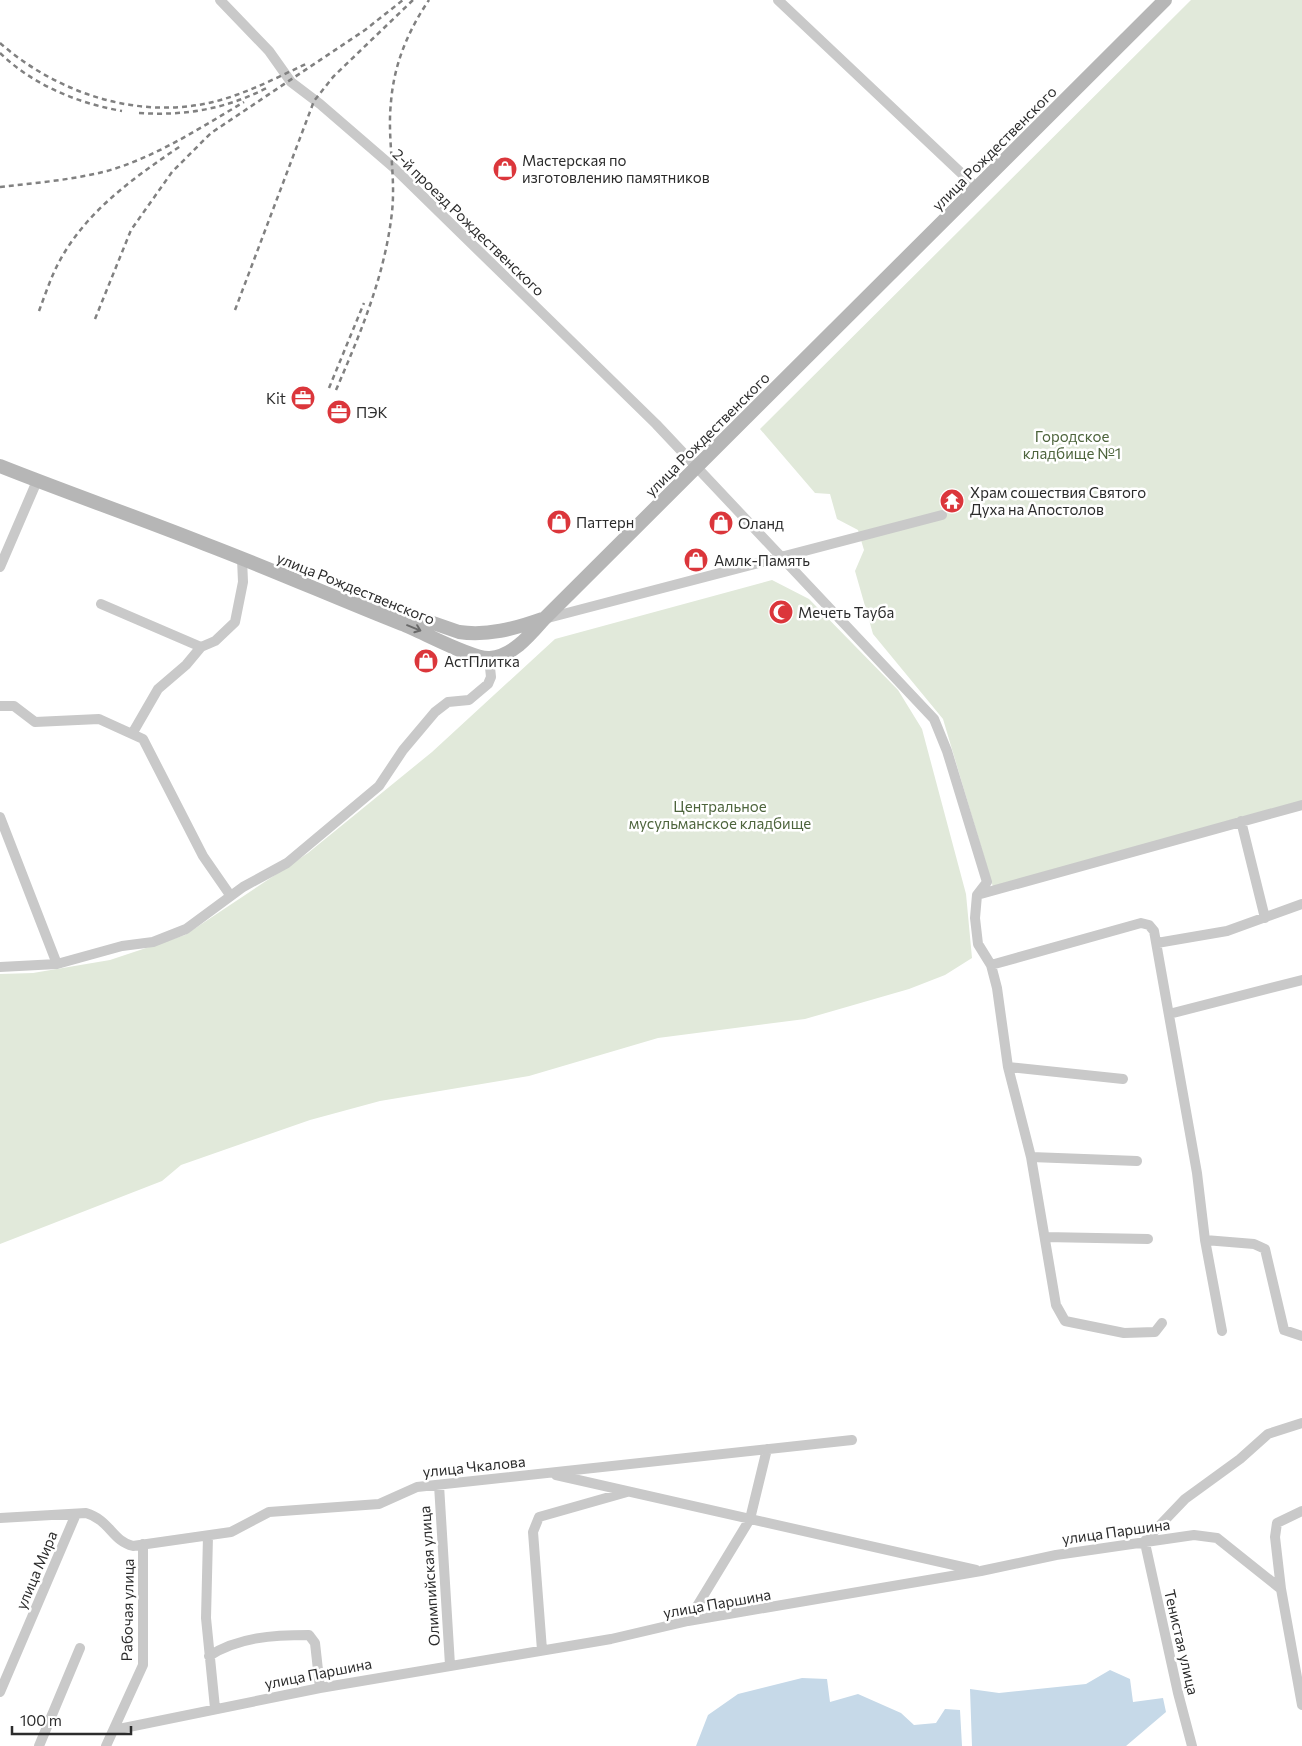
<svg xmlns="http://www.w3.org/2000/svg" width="1302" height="1746" font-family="Commissioner,sans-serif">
  <rect width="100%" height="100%" fill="#fff"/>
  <path fill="#e1e9da" d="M1191 0H1302V802L993 887 943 719 873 634 855 571 864 550 858 530 837 519 830 494 815 493 760 429Z
    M772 580 809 599 898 690 922 729 966 894 972 958 945 975 909 989 805 1019 658 1038 529 1076 380 1101 310 1120 181 1165 162 1181 0 1244V974L33 973 110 960 185 935 308 853 432 752 555 639Z"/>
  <path fill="#c6d9e8" d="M1110 1670 1130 1679 1133 1702 1163 1698 1166 1712 1126 1746H972L970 1689 999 1693 1086 1684Z
    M802 1678 827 1679 830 1702 858 1694 901 1713 914 1725 936 1723 945 1709 960 1710 962 1746H696L708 1715 738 1694Z"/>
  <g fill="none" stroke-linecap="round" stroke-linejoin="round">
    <path stroke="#c9c9c9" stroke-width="10" d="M220 0 269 51 291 82 320 104 393 167 656 424 934 719 947 751 987 882 977 895 975 918 978 944 991 965 997 988 1008 1067 1031 1157 1056 1305 1065 1321 1124 1333 1155 1332 1162 1323
      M778 0 977 188
      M0 567 37 481
      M101 604 201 647
      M544 619 942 515
      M0 706H14L35 722 99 719 143 739 203 856 230 895
      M132 734 158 689 186 665 201 647 215 641 235 622 243 582 242 559
      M0 817 57 964
      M1241 821 1265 918
      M977 895 1302 805
      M1157 943 1227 931 1302 904
      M991 965 1141 923 1149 925 1154 931 1197 1173 1205 1240 1222 1331
      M0 967 57 964 122 946 153 942 186 929 243 887 287 863 379 786 403 750 435 712 448 702 469 700 488 684 491 677 489 658
      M1169 1014 1302 980
      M1008 1067 1123 1079
      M1031 1157 1137 1161
      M1045 1237 1148 1239
      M1205 1240 1254 1244 1265 1249 1284 1330 1302 1336
      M556 1475 976 1570
      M439 1485 450 1665
      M1302 1511 1277 1523 1275 1537 1281 1589 1302 1705
      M0 1518 86 1513C110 1520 112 1541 133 1546L231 1532 269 1512 379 1504 417 1487 852 1440
      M208 1536 206 1618 215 1708
      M1145 1543 1178 1693 1192 1746
      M1142 1544 1185 1499 1240 1459 1268 1434 1302 1423
      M688 1621 750 1519 767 1449
      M542 1650 533 1532 539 1517 627 1492
      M209 1656C239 1637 273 1635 309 1635L315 1643 320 1688
      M0 1692 76 1514
      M114 1730 320 1688 611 1639 688 1621 981 1571 1056 1555 1194 1535 1217 1538 1281 1589
      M39 1746 80 1648
      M106 1746 143 1665V1544"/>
    <path stroke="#b6b6b6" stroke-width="14" d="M0 466C68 493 137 517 205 544 271 569 336 598 402 624 421 631 473 660 490 658 513 656 530 635 544 619L1165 0
      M361 598 459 632C487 636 514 629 542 619"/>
    <path stroke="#818181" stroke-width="2.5" stroke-dasharray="5 4" stroke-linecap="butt" d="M0 43C57 93 137 120 213 102 246 94 278 77 308 63
      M0 53C33 85 77 103 122 111
      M139 113C186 116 225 109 267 88
      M0 187C35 183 72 180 107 171 156 157 200 128 244 102
      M235 310 314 101 333 77 413 0
      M39 311C45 295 51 277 59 262 87 210 135 177 182 145
      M95 319 131 230 172 172 211 133 365 30 403 0
      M329 388 364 303
      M336 390C361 332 385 275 392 212 396 175 387 139 391 102 394 64 408 31 429 0"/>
  </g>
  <defs><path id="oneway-shaft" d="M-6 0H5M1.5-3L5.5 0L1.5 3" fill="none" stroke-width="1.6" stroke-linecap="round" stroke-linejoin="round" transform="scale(1.25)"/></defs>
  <use stroke="#6a6a6a" href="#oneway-shaft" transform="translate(414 628) rotate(22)"/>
  <defs>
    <symbol id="shop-disc" viewBox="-11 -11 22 22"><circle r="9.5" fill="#db363b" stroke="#fff"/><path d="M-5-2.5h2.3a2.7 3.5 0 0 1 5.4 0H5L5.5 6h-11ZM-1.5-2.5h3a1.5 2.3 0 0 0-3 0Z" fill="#fff"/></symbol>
    <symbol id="office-disc" viewBox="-11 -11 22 22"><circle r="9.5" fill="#db363b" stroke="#fff"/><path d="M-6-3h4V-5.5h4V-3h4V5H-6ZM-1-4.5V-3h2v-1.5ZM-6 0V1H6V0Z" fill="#fff"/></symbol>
    <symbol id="temple-disc" viewBox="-11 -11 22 22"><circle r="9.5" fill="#db363b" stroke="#fff"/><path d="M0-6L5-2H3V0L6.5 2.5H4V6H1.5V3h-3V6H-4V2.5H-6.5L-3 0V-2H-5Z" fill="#fff"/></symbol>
    <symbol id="mosque-disc" viewBox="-11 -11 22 22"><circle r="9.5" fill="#db363b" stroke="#fff"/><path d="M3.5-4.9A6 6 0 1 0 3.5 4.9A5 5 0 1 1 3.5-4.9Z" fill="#fff"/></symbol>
  </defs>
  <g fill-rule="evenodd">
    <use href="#shop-disc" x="491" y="155" width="28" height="28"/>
    <use href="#office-disc" x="289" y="384" width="28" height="28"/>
    <use href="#office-disc" x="325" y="398" width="28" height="28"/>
    <use href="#temple-disc" x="938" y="487" width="28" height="28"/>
    <use href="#shop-disc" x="545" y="508" width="28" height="28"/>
    <use href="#shop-disc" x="707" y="509" width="28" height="28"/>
    <use href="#shop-disc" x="682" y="546" width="28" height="28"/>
    <use href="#mosque-disc" x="767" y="598" width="28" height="28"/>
    <use href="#shop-disc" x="412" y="647" width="28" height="28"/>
  </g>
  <g text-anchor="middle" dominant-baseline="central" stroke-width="5" stroke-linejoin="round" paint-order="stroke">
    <g font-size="15" fill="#2c2c2c" stroke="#fff">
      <text transform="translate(994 148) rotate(-45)">улица Рождественского</text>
      <text transform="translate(469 222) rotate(44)">2-й проезд Рождественского</text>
      <text transform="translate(707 434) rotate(-45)">улица Рождественского</text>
      <text transform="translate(356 588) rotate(22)">улица Рождественского</text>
      <text transform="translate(474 1466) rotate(-6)">улица Чкалова</text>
      <text transform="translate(1116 1531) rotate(-8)">улица Паршина</text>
      <text transform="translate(36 1570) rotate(-67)">улица Мира</text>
      <text transform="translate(429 1576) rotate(-94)">Олимпийская улица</text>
      <text transform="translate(717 1603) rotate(-10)">улица Паршина</text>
      <text transform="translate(127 1610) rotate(-89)">Рабочая улица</text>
      <text transform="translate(1182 1642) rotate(77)">Тенистая улица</text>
      <text transform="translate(318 1673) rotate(-11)">улица Паршина</text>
    </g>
    <g font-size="15" fill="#2c2c2c" stroke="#fff" text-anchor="start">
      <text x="522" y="160">Мастерская по<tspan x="522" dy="17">изготовлению памятников</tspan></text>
      <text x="286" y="398" text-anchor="end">Kit</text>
      <text x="356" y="412">ПЭК</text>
      <text x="970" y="492">Храм сошествия Святого<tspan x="970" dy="17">Духа на Апостолов</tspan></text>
      <text x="576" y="522">Паттерн</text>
      <text x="738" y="523">Оланд</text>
      <text x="714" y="560">Амлк-Память</text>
      <text x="798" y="612">Мечеть Тауба</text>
      <text x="444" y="661">АстПлитка</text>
    </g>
    <g font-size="15" fill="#4d643c" stroke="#fff">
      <text x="1072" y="436">Городское<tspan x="1072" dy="17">кладбище №1</tspan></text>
      <text x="720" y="806">Центральное<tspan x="720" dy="17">мусульманское кладбище</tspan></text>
    </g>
  </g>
  <path d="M12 1726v8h119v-8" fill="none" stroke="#2c2c2c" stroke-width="2.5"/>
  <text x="20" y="1726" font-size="15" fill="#2c2c2c" stroke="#ffffff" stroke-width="4" paint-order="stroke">100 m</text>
</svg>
